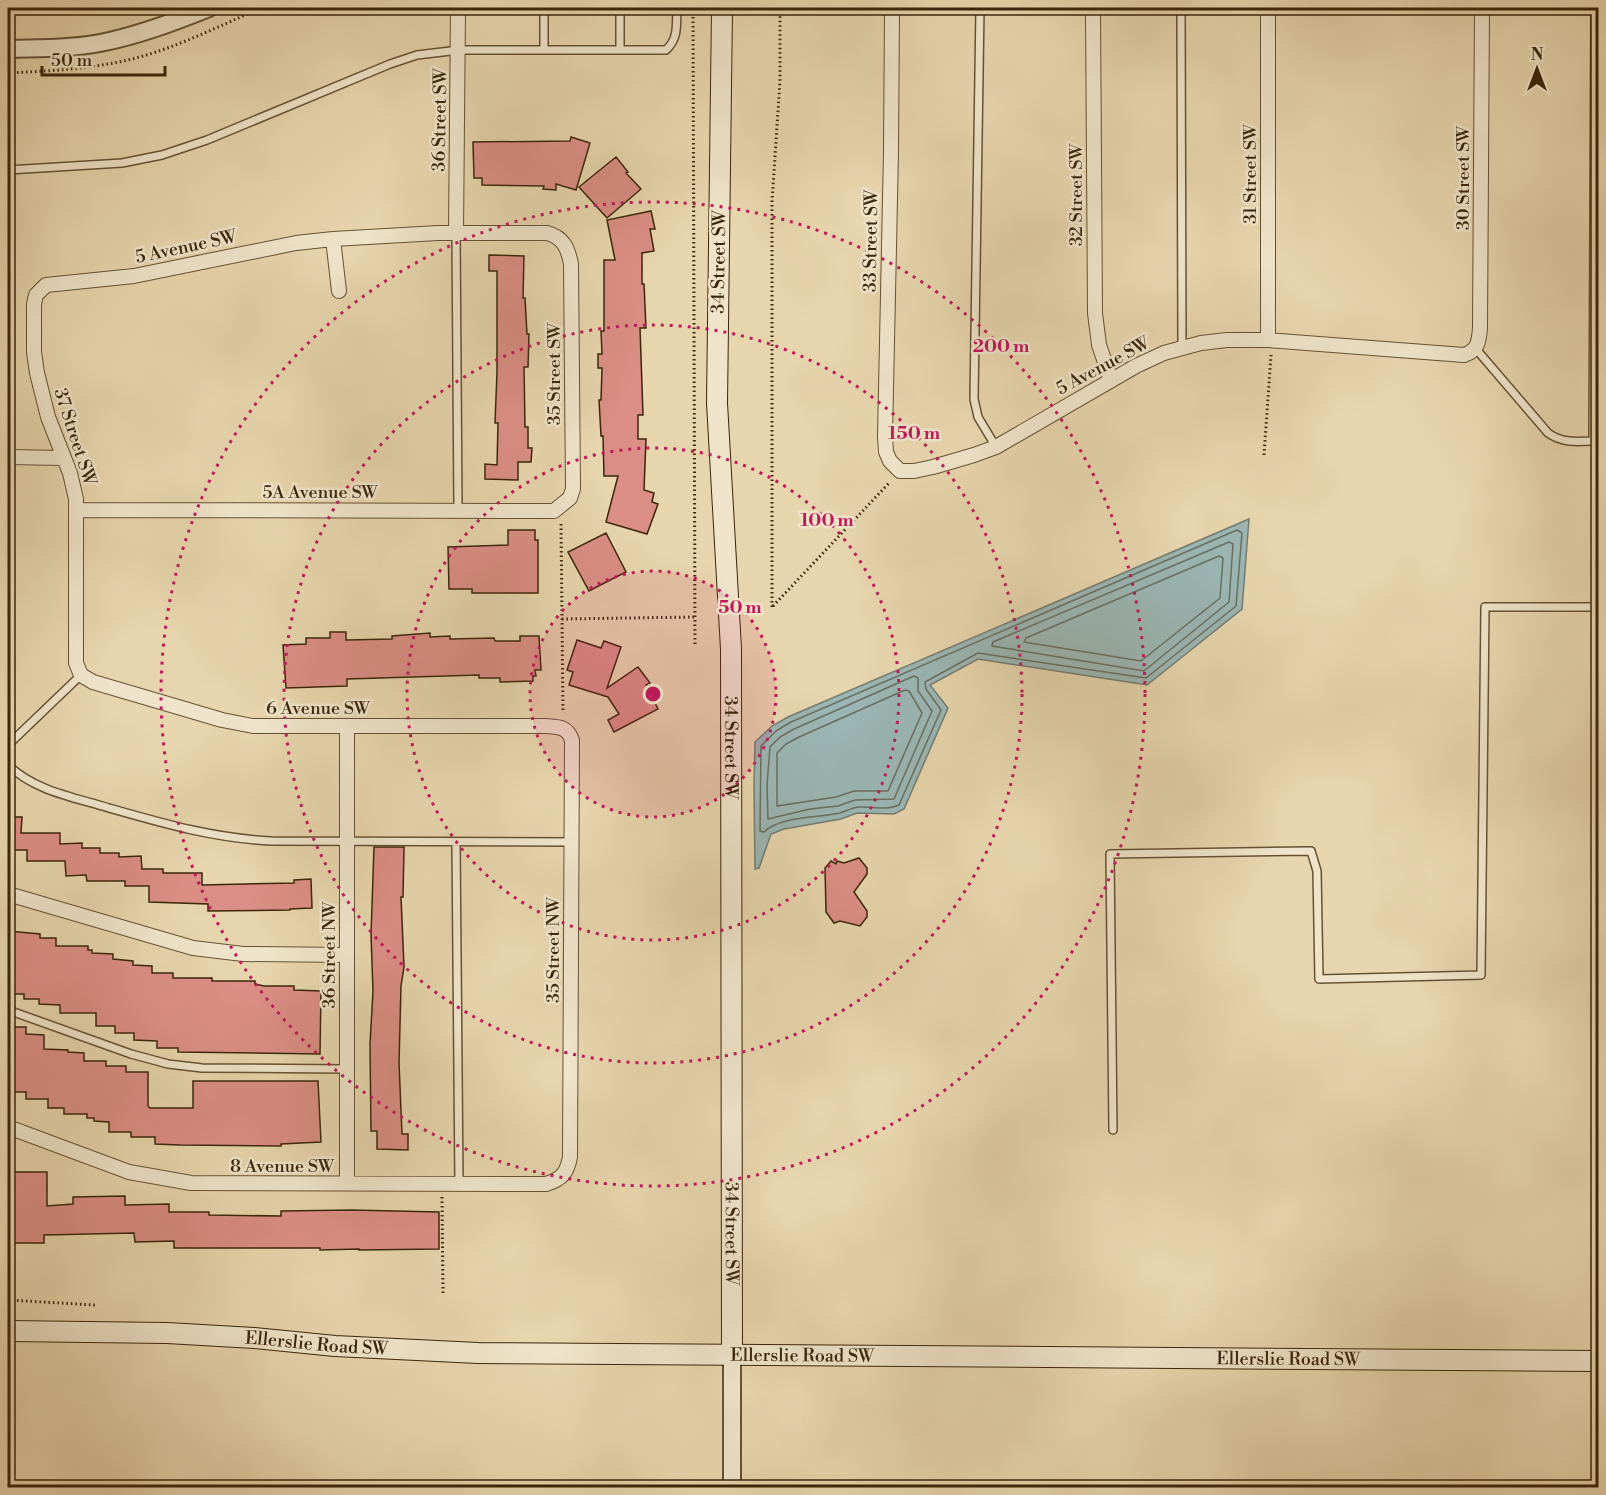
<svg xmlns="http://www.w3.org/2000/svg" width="1606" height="1495" font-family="'Libre Bodoni',serif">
  <rect width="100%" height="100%" fill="#e7d5ad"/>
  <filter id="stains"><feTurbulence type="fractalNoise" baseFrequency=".00333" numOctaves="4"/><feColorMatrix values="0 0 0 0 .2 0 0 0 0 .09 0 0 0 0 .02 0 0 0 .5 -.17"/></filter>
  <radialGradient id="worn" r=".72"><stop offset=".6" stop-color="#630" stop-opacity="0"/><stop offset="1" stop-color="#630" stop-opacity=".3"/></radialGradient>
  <path fill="#9ab6b4" stroke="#747c70" stroke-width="1.5" d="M1249 519 1242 609 1147 685 978 659 930 685 948 708 904 809 894 814 857 813 841 819 784 829 771 834 759 868 755 869 754 785 755 742 772 726 788 717Z"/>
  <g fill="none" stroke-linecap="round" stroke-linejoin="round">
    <path stroke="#6a6e5f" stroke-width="1.5" d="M1237 530 1242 533 1236 606 1146 678 978 653 925 682 926 689 941 710 899 805C886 811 872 806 858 807 852 808 846 811 840 813 818 818 780 816 764 832L760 831 761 746 776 731 791 722Z
      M1229 542 1233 544 1229 602 1144 671 992 646 993 642Z
      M1219 556 1223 558 1220 598 1141 661 1024 642 1026 638Z
      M914 676 918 678V691L932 711 894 799 855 800 838 806 810 809 768 819 767 785 770 747 780 737 794 729Z
      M905 690 909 691 922 713 888 791H854L836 797 777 806V753L786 744 799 737Z"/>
  </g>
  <path fill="#db8e85" stroke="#3a260a" stroke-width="1.5" d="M571 137 590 143 576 190 556 184V190L543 189 544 186 482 185V178H474L473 142 570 141Z
    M616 157 628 172 626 173 641 189 607 218 579 187Z
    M651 211 655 229H650L654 251 642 253V284H644L646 328H640L643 415H638V439H646L644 490 654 493 652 502 658 504 647 534 606 522 618 476H604L603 436H601L599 400H601L602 368H598V354H602L601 331H604V260H615L607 220Z
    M489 255 524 256 523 298H525L527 334H529L528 367H524L525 427H528V448H532L531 462H518V480L485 479V464L497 465 498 423H495L497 372V271H489Z
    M508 530H535V540H538V593H472V589H449L448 547 508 545Z
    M606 533 626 572 589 591 568 552Z
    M330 632H346V640L392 639V636L430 633V637L450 636V639L494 638 495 641H520V636H539L541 670H535L536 676H533V681L500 682V678H479V675L347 679V686L286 688 283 645 306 644V638H330Z
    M577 640 601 648 604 641 621 647 607 688 638 667 650 683 646 685 658 709 614 732 608 720 619 714 608 697 569 685 573 672 567 670Z
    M8 817H22L21 833H60V844L82 843V848H100V853H119V857L141 856 142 869H163V873H202V885L294 883V880L311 879 312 908 290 909V910L208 911V904L149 902V886H125V881H87L86 875 66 876 65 861H27V850H8Z
    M374 847H404L403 897H401L404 967 401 986 399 1063 402 1134H408V1150L377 1149V1131H371L370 1044 373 991 371 935Z
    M859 858 867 868V874L854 892 867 911V917L860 926 840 921 834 923 826 912 825 868 831 861 836 864 837 861 844 863Z
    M8 931 40 934V938H56V946H88V950H92V953L113 954V959L133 961V965L152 966V973H173V978H212V981H255V984L264 986H294V990L321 991 320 1054 178 1052V1048H157V1041L134 1040V1033H115V1026H96V1013H60V1005L39 1004V999H24V994H8Z
    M8 1027H26V1034L44 1035V1049L68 1050V1052L84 1053V1061H106V1066H126V1072H148V1106L150 1108H193V1081H318L321 1142 281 1144V1146L180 1145 155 1144V1137H131V1132H109V1122L94 1121V1118H87V1114H64V1108H48V1099H26V1092H8Z
    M8 1172H47V1206L73 1204V1197L125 1196V1205L169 1204V1212H209V1215L281 1216V1211L352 1210 439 1212V1249L359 1250V1249L320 1250V1248H174V1241L135 1242 134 1233 44 1235V1243H8Z"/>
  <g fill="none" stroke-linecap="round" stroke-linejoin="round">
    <defs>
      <path id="service" d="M980 8 974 399 978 417 996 447
        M1181 8 1182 348
        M544 50V8
        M620 50V8
        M8 170 122 163 162 155 207 140 390 64 417 55 459 50H666C679 38 676 25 677 8
        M456 233 458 511
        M1476 349 1548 433C1562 443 1576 442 1593 441L1595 8
        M8 745 81 675
        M8 765C35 791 73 797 109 808 165 824 213 838 271 841L571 842
        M456 843 459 1184
        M8 1010 131 1054 168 1064 202 1068 347 1069
        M1113 1130 1110 854 1311 851 1317 871 1319 979 1481 975 1485 607H1598"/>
      <path id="minor" d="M892 8 891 152 885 437 886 452 890 461 900 471H914L933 467 974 455 996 447 1136 366 1164 353 1201 343 1227 340H1268L1464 355C1478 351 1479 341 1480 328L1482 8
        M1093 8 1095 313 1099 345 1111 380
        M456 233 458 8
        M333 239 339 291
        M1268 340V8
        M8 457 64 458
        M8 894 193 948 243 954 347 955
        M8 1127 129 1172 191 1183 546 1184C562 1179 567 1173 570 1157L572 740C567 726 558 727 545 726H253L222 720 93 682 81 675 76 663V499L70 473 48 417 37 373 34 352V304L36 295 46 285 134 276 296 243 333 239 438 233H547C563 237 568 248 571 264L573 489 570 498 554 511 78 510
        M347 1183V727"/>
      <path id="tertiary" d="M8 49C38 48 69 49 100 43 137 36 174 22 209 8
        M732 1353V1488"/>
      <g id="secondary">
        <path id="s1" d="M722 8 717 403 731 649 732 1353"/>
        <path id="s2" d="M8 1331 167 1333 254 1338 335 1346 478 1353 1598 1361"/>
      </g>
    </defs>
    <use href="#service" stroke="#655233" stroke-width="10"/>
    <use href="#minor" stroke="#655233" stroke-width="16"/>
    <use href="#tertiary" stroke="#655233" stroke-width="20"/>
    <use href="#secondary" stroke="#3a260a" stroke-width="22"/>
    <path stroke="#3a260a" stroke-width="3" stroke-dasharray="1.5 3" stroke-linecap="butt" d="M693 8 695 645
      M8 73C50 71 91 69 132 59 176 48 219 26 261 8
      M1264 455 1271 355
      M561 524 563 713
      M773 606 890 482
      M772 607V202L780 81V8
      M562 619 695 617
      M442 1197 443 1293
      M8 1300 95 1305"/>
    <use href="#service" stroke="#efe4ca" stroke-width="7"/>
    <use href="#minor" stroke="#efe4ca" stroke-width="14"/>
    <use href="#tertiary" stroke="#efe4ca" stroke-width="16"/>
    <use href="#secondary" stroke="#efe4ca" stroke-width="20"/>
  </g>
  <circle cx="653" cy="694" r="123" fill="#c2185b" fill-opacity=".12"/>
  <g fill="none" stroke="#c2185b" stroke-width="3" stroke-dasharray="3 6">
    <circle cx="653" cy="694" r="123"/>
    <circle cx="653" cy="694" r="246"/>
    <circle cx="653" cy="694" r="369"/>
    <circle cx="653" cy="694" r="492"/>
  </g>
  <g text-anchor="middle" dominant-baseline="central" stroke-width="5" stroke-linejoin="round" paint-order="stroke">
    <g font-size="18" fill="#3a260a" stroke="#efe4ca">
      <text transform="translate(440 120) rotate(-89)">36 Street SW</text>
      <text transform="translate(1250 174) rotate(-90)">31 Street SW</text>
      <text transform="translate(1463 178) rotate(-90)">30 Street SW</text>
      <text transform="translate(1076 195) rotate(-90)">32 Street SW</text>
      <text transform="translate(871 241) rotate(-89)">33 Street SW</text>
      <text transform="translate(186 247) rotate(-12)">5 Avenue SW</text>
      <text transform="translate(719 262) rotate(-89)">34 Street SW</text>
      <text transform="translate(1103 366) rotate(-28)">5 Avenue SW</text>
      <text transform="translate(554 374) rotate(-90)">35 Street SW</text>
      <text transform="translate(75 437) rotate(72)">37 Street SW</text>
      <text x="320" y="492">5A Avenue SW</text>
      <text x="318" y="708">6 Avenue SW</text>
      <text stroke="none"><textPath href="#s1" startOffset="740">34 Street SW</textPath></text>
      <text transform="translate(553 950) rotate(-90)">35 Street NW</text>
      <text transform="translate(329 955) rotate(-90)">36 Street NW</text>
      <text x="282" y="1166">8 Avenue SW</text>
      <text stroke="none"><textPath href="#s1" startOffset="1226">34 Street SW</textPath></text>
      <text stroke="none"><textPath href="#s2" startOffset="309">Ellerslie Road SW</textPath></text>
      <text stroke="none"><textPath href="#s2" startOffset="795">Ellerslie Road SW</textPath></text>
      <text stroke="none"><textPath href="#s2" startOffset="1281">Ellerslie Road SW</textPath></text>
    </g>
  </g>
  <circle cx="653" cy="694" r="9" fill="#c2185b" stroke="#efe4ca" stroke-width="3"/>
  <g font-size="18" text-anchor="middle" font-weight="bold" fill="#c2185b" stroke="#efe4ca" stroke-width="5" stroke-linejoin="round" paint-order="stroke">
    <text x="1001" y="352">200 m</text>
    <text x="914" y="439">150 m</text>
    <text x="827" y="526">100 m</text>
    <text x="740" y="613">50 m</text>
  </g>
  <rect width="1606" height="1495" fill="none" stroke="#e7d5ad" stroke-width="30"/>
  <rect x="9" y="9" width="1588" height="1477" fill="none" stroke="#3a260a" stroke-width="3"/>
  <rect x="15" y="15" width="1576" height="1465" fill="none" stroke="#3a260a" stroke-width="1.5"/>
  <g transform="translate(1537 69)" stroke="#efe4ca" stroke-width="4.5" paint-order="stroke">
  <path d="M0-4.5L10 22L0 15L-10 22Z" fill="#3a260a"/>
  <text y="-9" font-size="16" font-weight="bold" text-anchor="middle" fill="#3a260a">N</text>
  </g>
  <path d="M42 66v9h123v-9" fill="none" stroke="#3a260a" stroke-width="3"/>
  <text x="51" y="66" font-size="18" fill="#3a260a" stroke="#efe4ca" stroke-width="4.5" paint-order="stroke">50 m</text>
  <rect width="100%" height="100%" filter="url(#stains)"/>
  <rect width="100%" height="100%" fill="url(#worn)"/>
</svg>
